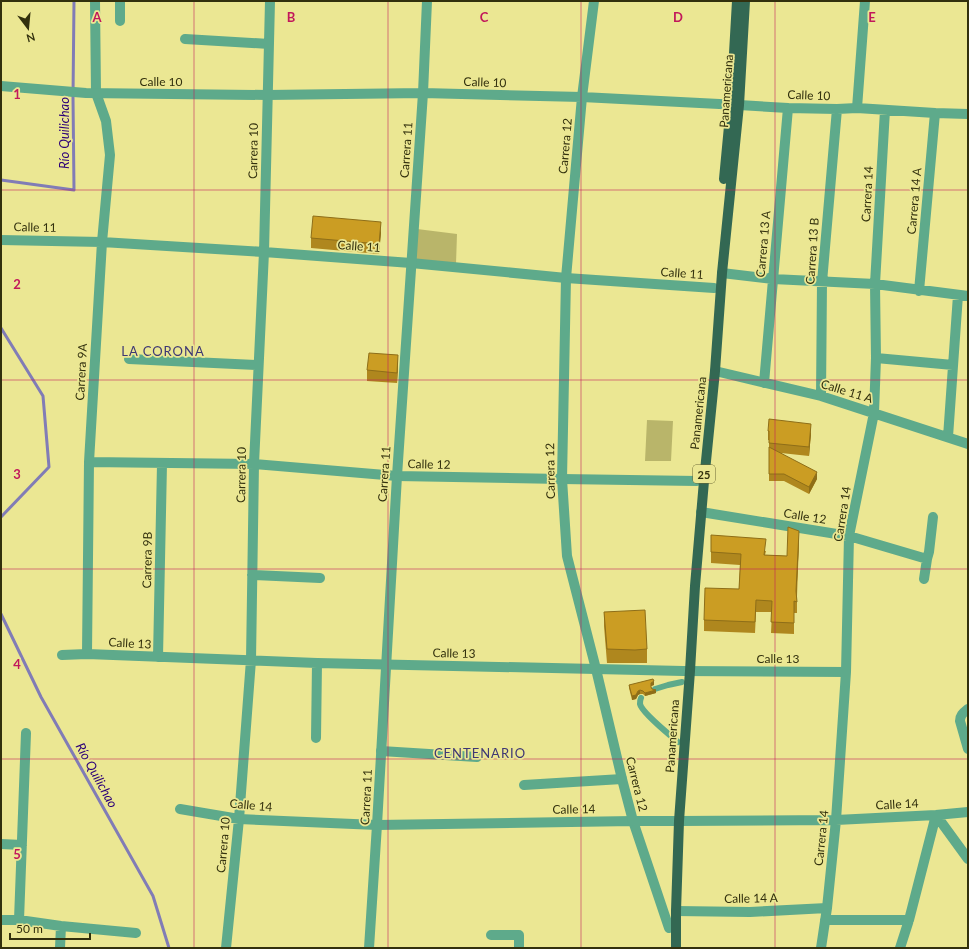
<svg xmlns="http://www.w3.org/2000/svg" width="969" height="949" font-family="Lato,sans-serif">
  <rect width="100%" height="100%" fill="#ebe793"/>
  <path fill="#b9b56a" d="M417 229 457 234 456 264 413 261Z
    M647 420 673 421 671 461H645Z"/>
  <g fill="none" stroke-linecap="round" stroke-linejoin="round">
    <path stroke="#817cb6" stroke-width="3" d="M1 180 74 190 73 97 74 1
      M1 328 43 396 49 467 1 517
      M1 614 41 697 153 896 169 948"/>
    <path stroke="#5eaa8b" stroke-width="6" d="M655 689 668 685 682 682
      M641 698C640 700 640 702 640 704 642 713 670 735 678 742"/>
    <path stroke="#5eaa8b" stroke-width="10" d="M120 1V21
      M185 39 269 44
      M739 105 788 108 837 109 857 108 935 113 968 114
      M857 108 865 1
      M1 240 102 242 264 252 411 263 566 278 714 288
      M722 273 773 279 875 284 968 296
      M919 291 935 113
      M876 358 953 365
      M129 359 258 365
      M715 371 821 396 968 444
      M764 383 788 108
      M821 396 822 282 837 109
      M948 437 958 295
      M89 462 254 464 397 476 562 479 697 481
      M701 512 849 536 927 559
      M252 575 320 578
      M924 579 927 559 929 552 933 517
      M87 654 89 462 102 242 110 155 106 121 96 93 95 1
      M62 655 87 654 317 663 596 669 683 671 846 672
      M158 657 162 464
      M968 709C963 713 960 715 960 721L968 749
      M316 738 317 663
      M381 751 477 757
      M524 785 622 779
      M180 809 239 819 377 825 633 821 669 928
      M936 815 968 859
      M679 821 836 820 936 815 968 812
      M1 844 22 845
      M676 911 750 912 827 908
      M1 920H19L61 926 136 933
      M19 920 26 733
      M825 920H909
      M491 935H519V948
      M60 948 61 926
      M226 948 239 819 251 660 254 464 264 252 270 1
      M821 948 827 908 836 820 846 672 849 536 874 413 876 358 875 284 885 110
      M900 948 909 920 936 815"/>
    <path stroke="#5eaa8b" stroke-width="10" d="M594 1 582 97 566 278 562 479 567 556 596 669 622 779 633 821H679
      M1 86 86 93 267 95 423 93 582 97 739 105
      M369 948 377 825 397 476 423 93 427 1"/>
    <path stroke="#336853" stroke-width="10" d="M724 179 731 105 737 1
      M676 948V911L679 821 690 671 695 586 704 481 715 371 722 273 739 105 745 1"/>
  </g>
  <path fill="#af871e" d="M381 232 379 254 311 248V238Z
    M398 366 397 383 367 381V370Z
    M768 431 811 433 809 456 781 453 817 479 809 494 784 481H769V440H768Z
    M799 542 797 596V613H794V634L771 633 772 612H756L755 633 704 631V620L739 589 740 565 711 563V552L766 551 765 555 787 556Z
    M604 612 647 649V663H607L604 626Z
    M629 685H654L651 686V687L656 693 645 696 643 694H640L638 695 636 699 632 700 629 688Z"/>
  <path fill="#8e6e18" d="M381 222V232L379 254V244Z
    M398 355V366L397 383V373Z
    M811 424V433L809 456V447Z
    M817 472V479L809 494V487Z
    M799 531V542L796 602V591Z
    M654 681V685L651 686V690V683Z
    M640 690V694L638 695 636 699 632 700V696Z
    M656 690V693L645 696V693Z"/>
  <path fill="#cb9d23" stroke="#8e6e18" d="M313 216 381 222 379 244 311 238Z
    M369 353 398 355 397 373 367 370Z
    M769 419 811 424 809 447 769 443V431H768Z
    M769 447 817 472 809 487 784 474H769Z
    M788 527 799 531 796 591 797 602 794 601V623L771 622 772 601 756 600 755 622 704 620 705 588 739 589 741 554 711 552V535L766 539 764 555 787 556Z
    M645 610 647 649 635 650 607 649 604 612Z
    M653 679 654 681 651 683V687L652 689 656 690 645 693 643 691 640 690 638 691 636 695 632 696 629 685Z"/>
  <path fill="none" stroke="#c2185b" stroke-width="1" stroke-opacity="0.55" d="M194 1V948M388 1V948M581 1V948M775 1V948M1 190H968M1 380H968M1 569H968M1 759H968"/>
  <g text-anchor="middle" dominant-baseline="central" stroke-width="3.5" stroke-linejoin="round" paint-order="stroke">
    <rect fill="#ebe793" stroke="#6a6735" stroke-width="1" x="693" y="465" width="22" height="18" rx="3"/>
    <g font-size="11" font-weight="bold" fill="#32300d">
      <text x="704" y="474">25</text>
    </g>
    <g font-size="12" fill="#32300d" stroke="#ebe793">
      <text x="161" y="81">Calle 10</text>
      <text transform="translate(485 82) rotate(2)">Calle 10</text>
      <text transform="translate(726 91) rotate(-86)">Panamericana</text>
      <text transform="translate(809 95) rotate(2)">Calle 10</text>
      <text transform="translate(565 146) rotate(-85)">Carrera 12</text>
      <text transform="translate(406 150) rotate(-86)">Carrera 11</text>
      <text transform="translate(253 151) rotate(-89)">Carrera 10</text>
      <text transform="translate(867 194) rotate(-87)">Carrera 14</text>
      <text transform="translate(914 201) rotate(-85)">Carrera 14 A</text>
      <text transform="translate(35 227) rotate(1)">Calle 11</text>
      <text transform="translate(763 244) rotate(-85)">Carrera 13 A</text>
      <text transform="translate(359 246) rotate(4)">Calle 11</text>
      <text transform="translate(812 251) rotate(-86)">Carrera 13 B</text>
      <text transform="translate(682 273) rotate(4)">Calle 11</text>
      <text transform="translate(81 372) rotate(-87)">Carrera 9A</text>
      <text transform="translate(847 391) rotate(17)">Calle 11 A</text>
      <text transform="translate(698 413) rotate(-84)">Panamericana</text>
      <text transform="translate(429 464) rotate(1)">Calle 12</text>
      <text transform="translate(550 471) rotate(-91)">Carrera 12</text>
      <text transform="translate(384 474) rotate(-86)">Carrera 11</text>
      <text transform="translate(241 475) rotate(-89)">Carrera 10</text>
      <text transform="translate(842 514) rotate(-81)">Carrera 14</text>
      <text transform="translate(805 516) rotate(9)">Calle 12</text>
      <text transform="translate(147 560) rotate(-89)">Carrera 9B</text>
      <text transform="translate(130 643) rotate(3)">Calle 13</text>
      <text transform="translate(454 653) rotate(1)">Calle 13</text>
      <text x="778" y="658">Calle 13</text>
      <text transform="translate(672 736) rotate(-86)">Panamericana</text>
      <text transform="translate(637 784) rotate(76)">Carrera 12</text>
      <text transform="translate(366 797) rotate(-87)">Carrera 11</text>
      <text transform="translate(897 804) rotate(-3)">Calle 14</text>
      <text transform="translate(251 805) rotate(5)">Calle 14</text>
      <text transform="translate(574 809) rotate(-1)">Calle 14</text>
      <text transform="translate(821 838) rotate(-84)">Carrera 14</text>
      <text transform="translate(223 845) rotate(-85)">Carrera 10</text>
      <text transform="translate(751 898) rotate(-1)">Calle 14 A</text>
    </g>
    <g font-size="13" font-style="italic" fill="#2c0078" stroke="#ebe793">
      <text transform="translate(64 133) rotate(-90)">Río Quilichao</text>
      <text transform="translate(97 775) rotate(61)">Río Quilichao</text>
    </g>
    <g font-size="13" letter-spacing="1" fill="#3e3774" stroke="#ebe793">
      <text x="163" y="351">LA CORONA</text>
      <text x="480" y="753">CENTENARIO</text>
    </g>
  </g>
  <g font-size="13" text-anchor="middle" font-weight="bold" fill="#c2185b" stroke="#ebe793" stroke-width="3.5" stroke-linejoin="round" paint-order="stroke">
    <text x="97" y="22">A</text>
    <text x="291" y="22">B</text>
    <text x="484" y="22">C</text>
    <text x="678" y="22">D</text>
    <text x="872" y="22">E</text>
    <text x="17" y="99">1</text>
    <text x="17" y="289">2</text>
    <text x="17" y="479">3</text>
    <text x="17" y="669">4</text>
    <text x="17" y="859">5</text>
  </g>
  <rect width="969" height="949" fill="none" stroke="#32300d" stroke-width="4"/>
  <g transform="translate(28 28) rotate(164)" stroke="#ebe793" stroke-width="3" paint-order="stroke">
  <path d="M0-3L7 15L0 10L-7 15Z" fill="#32300d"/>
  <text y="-6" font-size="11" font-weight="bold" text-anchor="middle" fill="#32300d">N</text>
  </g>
  <path d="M10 933v6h80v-6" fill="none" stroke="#32300d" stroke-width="2"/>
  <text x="16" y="933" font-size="12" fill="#32300d" stroke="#ebe793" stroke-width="3" paint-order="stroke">50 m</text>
</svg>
